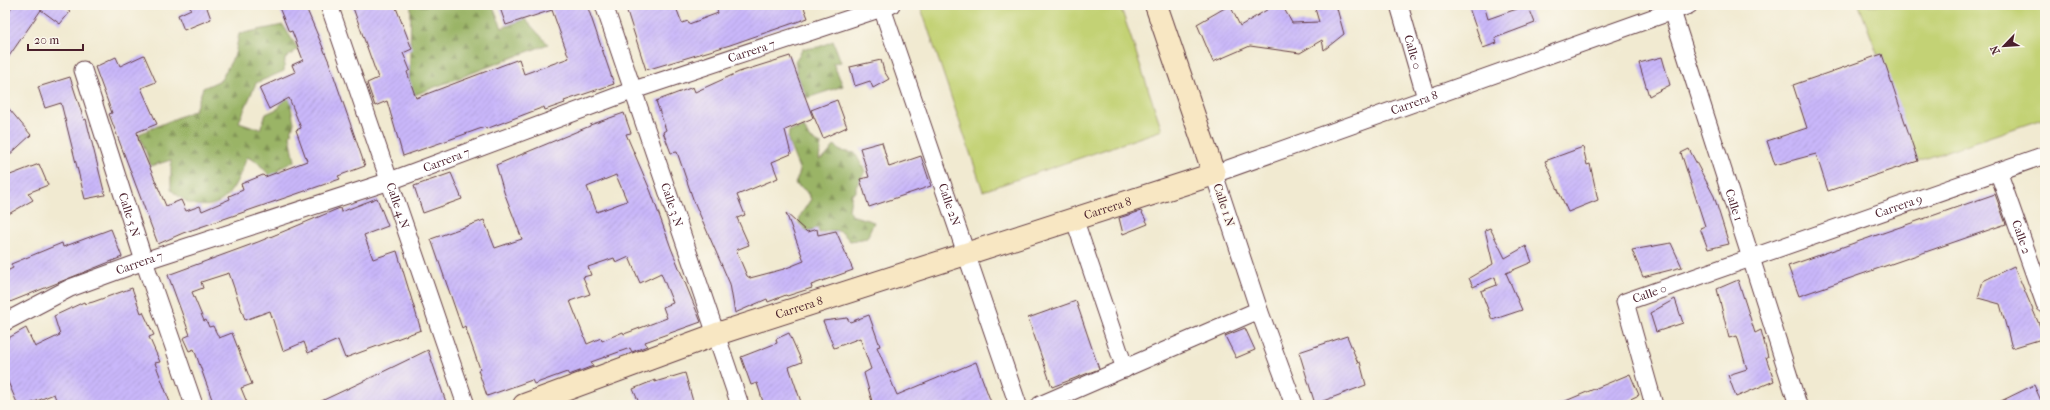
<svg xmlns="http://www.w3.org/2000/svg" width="2050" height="410" font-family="'IM FELL French Canon',serif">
  <defs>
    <pattern id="forest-firs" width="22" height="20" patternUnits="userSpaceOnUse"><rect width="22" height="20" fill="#9ab466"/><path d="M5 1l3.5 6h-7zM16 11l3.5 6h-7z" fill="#809254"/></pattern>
    <pattern id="building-hatch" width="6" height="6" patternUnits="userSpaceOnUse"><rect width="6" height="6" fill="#c9b7fa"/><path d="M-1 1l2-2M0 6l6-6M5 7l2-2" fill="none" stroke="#ae9dd6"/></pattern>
  </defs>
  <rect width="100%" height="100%" fill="#fbf7ec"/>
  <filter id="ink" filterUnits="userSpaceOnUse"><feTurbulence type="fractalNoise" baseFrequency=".025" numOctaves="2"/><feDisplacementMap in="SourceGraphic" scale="8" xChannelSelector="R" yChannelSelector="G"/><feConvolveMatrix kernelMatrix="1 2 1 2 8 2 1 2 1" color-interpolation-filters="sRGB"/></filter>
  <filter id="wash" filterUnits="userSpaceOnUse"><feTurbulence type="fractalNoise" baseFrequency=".012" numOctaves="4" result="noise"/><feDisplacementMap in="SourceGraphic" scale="16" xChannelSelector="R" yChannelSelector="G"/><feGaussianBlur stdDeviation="0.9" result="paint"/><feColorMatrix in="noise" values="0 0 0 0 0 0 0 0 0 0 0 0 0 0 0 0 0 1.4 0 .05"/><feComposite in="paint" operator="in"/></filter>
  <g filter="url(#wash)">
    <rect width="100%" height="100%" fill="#f1ead1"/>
    <path fill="#c3d274" stroke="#867850" d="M920 5H1120L1162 130 983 191Z
      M1859 5H2045V118L1918 161Z"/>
    <path fill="url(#forest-firs)" stroke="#726a48" d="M411 5H492L502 28 525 19 548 44 409 97Z
      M283 25 298 49 285 59 284 71 256 83 239 122 260 129 266 114 279 108 285 92 298 97 291 107 294 123 290 136 295 161 280 168 273 179 257 162 247 157C236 185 226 215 189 203 183 200 176 194 171 190V160L151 166 139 134 195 110 203 88 221 80 235 54 239 34Z
      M833 41 841 62 833 63 843 86 807 98 797 74 795 61 803 49 819 47Z
      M804 127 809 138 821 144 819 160 826 156 835 145 840 151 855 153 865 171 856 187V192L852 193 849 210 851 215 874 222 867 238 850 241C839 227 835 230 819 233L818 228 807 231 799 223 800 216 811 199 805 190 795 184 800 171 788 141 789 131Z"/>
    <g id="blocks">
      <path fill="url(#building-hatch)" fill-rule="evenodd" d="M13 5H61L70 12 60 24 41 10 5 62V17Z
        M189 5H206L211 19 184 30 178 15 191 9Z
        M278 5H305L329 62 365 166 338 176 340 179 183 233 158 244 109 114 112 113 95 67 116 57 120 66 144 55 156 82 141 88 157 124 137 132 139 142 166 206 181 200 186 211 200 206 202 211 230 199 229 196 243 190 241 184 263 175 265 177 307 161 296 130 301 128 289 98 269 109 259 88 295 72 292 65 303 60 292 31 289 32Z
        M352 5H395L412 49 403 53 410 70 407 72 416 98 519 59 524 74 569 58 552 10 506 25 499 5H587L614 84 564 101 565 103 545 110 544 107 486 129 485 127 403 156 387 101 375 106 367 83 378 78Z
        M625 5H675L682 23 688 21 689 24 718 13 715 5H803L808 18 730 45 646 70Z
        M1230 5 1240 26 1275 5H1282L1292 23 1319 22 1314 5H1336L1344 34 1324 50 1322 40 1300 53 1250 46 1213 62 1197 24Z
        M1468 5H1484L1488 19 1528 5 1535 23 1495 38 1497 43 1483 48Z
        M1882 54 1918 161 1828 191 1816 154 1775 165 1767 141 1807 128 1793 85Z
        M790 56 813 118 785 130 791 154 772 162 778 178 737 195 745 215 737 218 749 245 736 250 747 276 750 278 784 269 804 261 786 213 807 232 817 229 818 235 836 231 853 270 811 285 812 288 787 296 786 295 768 302 767 299 735 313 730 284 693 199 677 152 671 153 663 132 666 130 656 101 693 87 695 92 739 72Z
        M1662 57 1670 85 1649 96 1639 63Z
        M881 60 884 71 889 79 873 88 870 81 855 86 850 67Z
        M70 77 84 120 86 119 105 195 85 199 61 103 45 108 38 87Z
        M837 100 847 127 823 138 811 110Z
        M5 104 31 135 5 159Z
        M624 113 631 133 626 134 651 192 671 248 701 322 645 342 647 346 632 352 630 348 591 362 593 366 569 375 567 372 534 384 532 380 487 396 478 370 480 369 465 326 462 328 431 239 484 220 495 248 522 239 504 192 496 165 590 126V125ZM616 175 627 201 597 212 587 187ZM629 257 640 283 661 273 673 303 663 307 667 318 624 334 623 332 602 341 601 338 587 344 570 301 590 294 583 277 591 275 588 267 614 258 616 263Z
        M882 142 889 167 921 156 931 186 869 207 860 179 869 177 860 148Z
        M1583 147 1587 165 1590 164 1598 200 1568 212 1545 161Z
        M1689 149 1714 196 1729 244 1708 249 1700 228 1705 226 1681 153Z
        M39 164 48 185 28 193 33 200 5 216V177Z
        M451 173 462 199 423 213 414 186Z
        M1995 194 2006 224 1799 296 1788 266Z
        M377 198 388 226 364 235 373 259 397 251 421 330 345 358 338 340 308 353 304 342 283 351 270 311 245 320 229 273 201 282 203 288 192 292 204 321 206 320 209 327 213 326 219 338 232 333 252 384 241 388 248 405H214L194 349 189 351 183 338 190 335 168 275 258 242 340 208 341 212Z
        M1141 211 1148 224 1123 234 1119 218Z
        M1490 228 1505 258 1526 246 1532 262 1506 273 1522 310 1492 320 1481 291 1497 285 1495 277 1473 287 1469 278 1493 264 1485 230Z
        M111 229 122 257 5 304V272L13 268 11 264 62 243 63 247Z
        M1671 243 1682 267 1643 277 1632 250Z
        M2014 266 2045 338 2012 348 2000 304 1978 298 1983 281Z
        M1738 280 1755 333 1761 330 1768 357H1766L1774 381 1736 397 1728 375 1747 369 1737 336 1729 338 1717 289Z
        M132 288 141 313 143 312 154 335 149 337 160 362 155 363 171 405H58L54 394 27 405H18L5 375V340L26 328 35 347 60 335 54 316 84 302 85 304 93 302Z
        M1675 299 1683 323 1656 332 1650 313Z
        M1076 301 1099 369 1052 387 1028 318Z
        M869 315 880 346 877 347 897 395 976 362 992 405H873L864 373 871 369 860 338 834 348 823 321 847 318 850 322Z
        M1245 328 1255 350 1236 358 1225 336Z
        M789 333 802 362 789 367 802 405H764L757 383 751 385 741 357 777 343 776 339Z
        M1347 336 1358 363 1360 362 1366 385 1315 404 1299 352Z
        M428 350 447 405H313L364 381Z
        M685 373 694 405H640L633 389 655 380V382Z
        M1630 374 1639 395 1618 405H1556Z
        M2034 385 2043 405H1993Z"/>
    </g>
  </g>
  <g filter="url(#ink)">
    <use href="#blocks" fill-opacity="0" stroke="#633d44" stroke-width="1"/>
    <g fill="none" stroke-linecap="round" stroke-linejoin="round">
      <defs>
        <g id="street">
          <path id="s1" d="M329 5 466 405"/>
          <path id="s2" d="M604 5 740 405"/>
          <path id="s3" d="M881 5 1018 405"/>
          <path id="s4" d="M1399 5 1426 98"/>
          <path id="s5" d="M1670 5 1798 405"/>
          <path id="s6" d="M83 70 144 261 194 405"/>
          <path id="s7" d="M1998 171 2045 304"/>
          <path d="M1074 218 1125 369"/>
          <path id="s8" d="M5 322 70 288 144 261 390 181 634 90 891 5"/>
          <path d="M1040 405 1259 310"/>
          <path id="s9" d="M1294 405 1259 310 1214 174 1689 5"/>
          <path id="s10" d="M1654 405 1625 302 2045 155"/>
        </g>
        <g id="secondary">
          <path id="s11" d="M524 405 717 334 1214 174 1156 5"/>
        </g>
      </defs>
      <use href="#street" stroke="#633d44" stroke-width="19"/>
      <use href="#secondary" stroke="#633d44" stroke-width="24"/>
      <use href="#street" stroke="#fff" stroke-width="17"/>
      <use href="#secondary" stroke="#f8e7c3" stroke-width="22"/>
    </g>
  </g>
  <g text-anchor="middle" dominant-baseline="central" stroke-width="3" stroke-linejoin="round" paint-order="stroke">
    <g font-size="12" fill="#4a1f2b" stroke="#fbf7ec">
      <text stroke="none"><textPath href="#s8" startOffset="795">Carrera 7</textPath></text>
      <text stroke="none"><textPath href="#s4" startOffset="49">Calle 0</textPath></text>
      <text stroke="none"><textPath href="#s9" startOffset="457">Carrera 8</textPath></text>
      <text stroke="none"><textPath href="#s8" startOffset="471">Carrera 7</textPath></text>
      <text stroke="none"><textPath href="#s1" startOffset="212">Calle 4 N</textPath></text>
      <text stroke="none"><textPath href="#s2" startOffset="211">Calle 3 N</textPath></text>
      <text stroke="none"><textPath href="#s3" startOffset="211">Calle 2N</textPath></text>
      <text transform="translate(1224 205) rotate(72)">Calle 1 N</text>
      <text stroke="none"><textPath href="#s5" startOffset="210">Calle 1</textPath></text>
      <text stroke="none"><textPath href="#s10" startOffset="397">Carrera 9</textPath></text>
      <text stroke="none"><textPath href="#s11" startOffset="616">Carrera 8</textPath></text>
      <text stroke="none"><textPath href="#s6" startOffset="152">Calle 5 N</textPath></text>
      <text stroke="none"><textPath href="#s7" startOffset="70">Calle 2</textPath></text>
      <text stroke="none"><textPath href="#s8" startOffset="147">Carrera 7</textPath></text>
      <text stroke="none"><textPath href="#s10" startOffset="133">Calle 0</textPath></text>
      <text stroke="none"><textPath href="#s11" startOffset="292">Carrera 8</textPath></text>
    </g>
  </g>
  <rect width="2050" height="410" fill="none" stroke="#fbf7ec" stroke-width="20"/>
  <g transform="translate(2004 46) rotate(245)" stroke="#fbf7ec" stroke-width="3" paint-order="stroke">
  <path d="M0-3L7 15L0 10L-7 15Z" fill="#4a1f2b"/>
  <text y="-6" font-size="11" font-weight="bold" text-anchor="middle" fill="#4a1f2b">N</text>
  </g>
  <path d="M28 44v6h55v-6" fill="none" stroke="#4a1f2b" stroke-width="2"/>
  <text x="34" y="44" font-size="12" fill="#4a1f2b" stroke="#fbf7ec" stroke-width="3" paint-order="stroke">20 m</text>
</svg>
